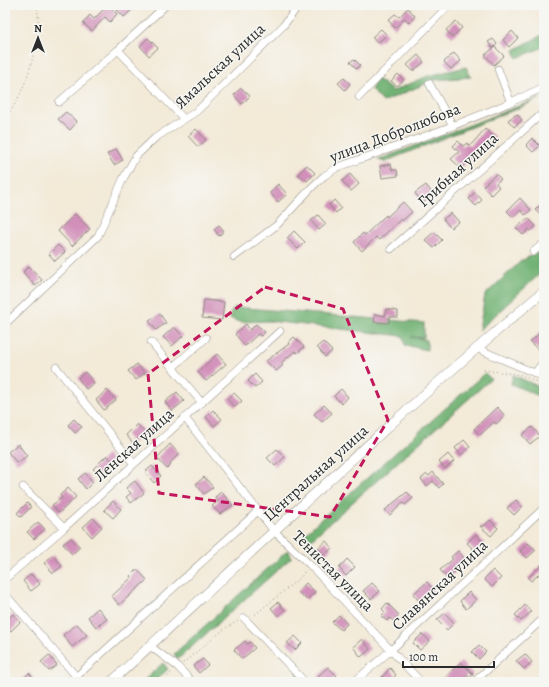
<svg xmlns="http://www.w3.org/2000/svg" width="549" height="687" font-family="Alegreya,serif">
  <rect width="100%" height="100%" fill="#f6f6f2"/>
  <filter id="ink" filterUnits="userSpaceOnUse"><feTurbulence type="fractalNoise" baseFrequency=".025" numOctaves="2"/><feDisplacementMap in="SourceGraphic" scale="8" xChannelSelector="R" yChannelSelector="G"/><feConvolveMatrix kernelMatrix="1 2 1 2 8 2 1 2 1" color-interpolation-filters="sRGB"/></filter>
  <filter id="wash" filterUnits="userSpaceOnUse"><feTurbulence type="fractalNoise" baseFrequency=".012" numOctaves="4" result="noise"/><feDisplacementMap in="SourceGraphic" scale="16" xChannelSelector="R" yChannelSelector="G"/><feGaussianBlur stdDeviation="0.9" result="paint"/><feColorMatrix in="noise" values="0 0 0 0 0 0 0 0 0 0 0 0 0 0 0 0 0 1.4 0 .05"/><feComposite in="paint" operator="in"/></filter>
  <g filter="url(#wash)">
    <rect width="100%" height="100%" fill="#f3ead8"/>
    <path fill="#72b274" stroke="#4e6e50" d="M544 34V47L517 58 514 50Z
      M466 67 471 77 434 80 383 102 371 90 377 79 393 91 428 76Z
      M540 98 519 108 384 162 378 160Z
      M544 249V270L479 330 485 295 521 261Z
      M235 307 424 323V338L411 337 427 340V350L405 345 403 336 269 321 239 322 230 318 231 312Z
      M485 373 491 379 307 543 302 536Z
      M513 375 544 389V398L511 384Z
      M288 550 292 557 178 659 174 654Z
      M163 663 168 669 154 682H142Z"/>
    <g id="blocks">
      <path fill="#d18fb9" d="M108 5 117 14 110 22 105 17 92 31 83 23 90 15 94 19Z
        M120 5H129L133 9 124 17 116 9Z
        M408 8 415 16 409 23 405 18 395 28 388 20 395 14 399 17Z
        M456 21 462 28 452 37 446 30Z
        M381 29 387 35 377 43 372 37Z
        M512 31 518 38 509 47 503 40Z
        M148 38 158 48 149 56 140 46Z
        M493 39 497 44 493 48 488 42Z
        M495 47 504 56 494 65 485 55Z
        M454 53 461 61 451 69 444 62Z
        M418 55 424 62 413 71 407 65Z
        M354 59 360 65 357 69 350 62Z
        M398 74 404 80 397 86 391 81Z
        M344 78 350 84 345 90 338 83Z
        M241 88 250 96 242 104 234 95Z
        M66 112 77 122 70 130 58 119Z
        M517 114 522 120 514 127 508 120Z
        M196 129 206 140 198 147 188 136Z
        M485 129 496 138 485 150 482 148 461 168 451 159 459 152 453 146 458 141 463 146 467 143 470 146Z
        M532 138 540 146 533 152 526 145Z
        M116 149 123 160 114 165 107 154Z
        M391 164 392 170H397L398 176 382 178 380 166Z
        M307 165 315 173 307 181 298 174Z
        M350 174 359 184 351 191 342 181Z
        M496 174 501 179 496 183 499 187 491 195 483 186Z
        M278 184 287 194 278 202 270 193Z
        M426 185 433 194 423 203 415 193Z
        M475 192 482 200 476 206 469 199Z
        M520 198 531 210 525 215 521 210 513 217 507 211Z
        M334 200 341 208 336 213 329 205Z
        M403 202 412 212 402 221 401 219 379 240 376 237 362 251 354 242 363 233 365 235 386 215 387 217Z
        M539 206 544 211V218L535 210Z
        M451 213 459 222 451 228 443 219Z
        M75 214 90 229 72 246 58 231Z
        M318 215 326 224 319 230 311 221Z
        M528 218 536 226 531 231 529 229 523 235 516 228Z
        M219 225 224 231 219 236 214 229Z
        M294 231 305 242 298 249 287 238Z
        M434 232 442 240 434 248 425 240Z
        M58 245 65 252 55 261 49 254Z
        M29 266 42 280 35 286 23 272Z
        M204 300 224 302 222 320 202 318Z
        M386 309 398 311V317H389V323L374 322 375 314 385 316Z
        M160 314 166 323 156 330 149 321Z
        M246 324 250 330 256 324 265 332 261 336 258 334 245 346 235 334Z
        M174 327 183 336 172 346 163 337Z
        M544 329V355L530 342Z
        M294 337 304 347 297 353 295 351 281 363 283 365 276 371 266 361 289 344 288 343Z
        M323 342 332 351 325 357 317 347Z
        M217 354 226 364 206 381 198 372Z
        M137 364 145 373 136 380 128 371Z
        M85 372 94 383 86 389 78 378Z
        M255 374 262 382 255 388 248 381Z
        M341 389 348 397 342 404 334 396Z
        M107 390 116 400 104 410 96 400Z
        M177 392 184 401 172 411 165 402Z
        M234 393 242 401 235 407 227 399Z
        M324 405 332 413 322 422 314 414Z
        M497 407 505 416 496 424 494 422 480 435 474 429Z
        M213 410 222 419 214 426 206 417Z
        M74 419 82 427 75 433 68 425Z
        M137 424 146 434 140 439 139 438 133 443 126 435Z
        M532 427 540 436 530 444 522 435Z
        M464 440 470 447 461 455 455 448Z
        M18 444 27 456 17 463 8 452Z
        M170 444 179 454 170 463 171 465 167 469 157 458Z
        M277 449 285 457 275 466 267 458Z
        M448 454 454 461 445 469 439 462Z
        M107 455 115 464 100 476 93 469Z
        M152 466 161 476 154 483 145 472Z
        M433 472 443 484 439 488 433 481 427 486 421 479 427 474 429 476Z
        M85 473 93 482 86 489 78 479Z
        M204 477 213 487 204 494 196 484Z
        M135 481 144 493 131 503 126 497 131 493 126 488Z
        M68 488 76 497 59 513 52 505 62 498 60 495Z
        M221 492 233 505 220 514 212 506 218 501 215 497Z
        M407 492 413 498 405 505 403 503 390 515 385 510Z
        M516 500 522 507 514 515 507 508Z
        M113 501 121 509 113 518 104 510Z
        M27 503 31 507 21 517 17 513Z
        M93 518 102 527 92 537 83 527Z
        M490 520 498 528 491 536 480 526H484Z
        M38 522 45 529 34 539 27 532Z
        M476 534 484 543 475 551 467 543Z
        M71 538 80 547 72 554 63 544Z
        M326 541 332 548 324 555 318 548Z
        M528 543 536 550 527 558 520 551Z
        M458 551 464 558 453 568 456 571 448 579 440 570 453 559 451 557Z
        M53 555 62 566 53 573 44 563Z
        M347 559 355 567 346 576 339 568Z
        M541 565 544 570 531 581 528 578Z
        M137 569 147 580 119 605 112 596 131 578 130 576Z
        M493 570 501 578 492 587 484 579Z
        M31 574 40 584 31 591 23 581Z
        M427 582 434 590 420 602 413 594Z
        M306 583 315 592 307 600 298 592Z
        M372 583 380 591 371 599 363 591Z
        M469 592 476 600 466 609 460 601Z
        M278 602 285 610 278 616 271 608Z
        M387 603 399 615 393 621 390 618 387 621 381 616 385 612 382 609Z
        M525 605 531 612 521 621 515 615Z
        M98 608 107 619 96 627 88 617Z
        M445 613 454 623 447 630 437 620Z
        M13 614 20 622 10 632 5 626V622Z
        M339 615 347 624 341 630 332 622Z
        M77 624 87 635 72 647 63 635Z
        M422 634 430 641 420 650 413 643Z
        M295 636 302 643 295 650 287 643Z
        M362 639 370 649 361 657 353 647Z
        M245 641 247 644 250 642 255 648 242 659 234 650Z
        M479 645 486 652 479 659 472 652Z
        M525 654 532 662 524 669 516 661Z
        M49 655 57 665 49 671 41 662Z
        M203 659 208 665 199 673 193 666Z
        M461 662 473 674 470 678 467 675 461 682H440Z
        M328 667 337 676 330 682H324L318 676Z
        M390 668 396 675 389 682H387L382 677Z
        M29 673 37 682H19Z"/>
    </g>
  </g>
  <g filter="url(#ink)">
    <use href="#blocks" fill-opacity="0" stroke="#8f8a82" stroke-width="1"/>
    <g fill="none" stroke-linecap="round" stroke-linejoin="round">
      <defs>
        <path id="minor" d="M118 50 184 119
          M498 69 511 103
          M429 83 453 126
          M359 97 449 5
          M59 102 118 50 166 5
          M391 249 544 112
          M533 252 544 243
          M234 257 277 225 312 187 324 176 338 167C407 143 477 119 544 87
          M5 324 98 236 123 179 136 156 155 138 197 111 283 26 299 5
          M151 342 202 403
          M476 348 544 377
          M56 367 134 464
          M173 367 206 338
          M535 373 543 362
          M185 418 274 531 310 565 421 682
          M23 487 64 528
          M5 579 64 528 280 331
          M5 594 81 682
          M244 618 305 682
          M150 646 178 667 192 682
          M77 676 259 510
          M354 682 391 650 544 508
          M474 682 544 618"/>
        <path id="major" d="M111 682C254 550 395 416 544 291"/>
      </defs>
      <use href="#minor" stroke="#8f8a82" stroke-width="8"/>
      <use href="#major" stroke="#8f8a82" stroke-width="10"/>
      <path stroke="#8f8a82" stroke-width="1" stroke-dasharray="1 3" stroke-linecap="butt" d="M5 118C7 115 10 112 12 109 27 85 34 57 38 30 39 22 37 14 38 5
        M484 370 521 375 544 385
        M252 617 301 577 305 571
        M183 663 227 627 238 621
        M162 682 173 671"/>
      <use href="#minor" stroke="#fff" stroke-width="7"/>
      <use href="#major" stroke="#fff" stroke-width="9"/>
    </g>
  </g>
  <path fill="none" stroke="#c2185b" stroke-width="3" stroke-dasharray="8 5" stroke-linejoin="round" d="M265 287 343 309 388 420 330 517 159 493 148 374Z"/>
  <g text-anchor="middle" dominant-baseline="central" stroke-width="3" stroke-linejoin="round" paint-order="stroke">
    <g font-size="16" fill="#2b2b2b" stroke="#f6f6f2">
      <text transform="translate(220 66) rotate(-43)">Ямальская улица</text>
      <text transform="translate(395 133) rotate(-21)">улица Добролюбова</text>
      <text transform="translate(458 170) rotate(-42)">Грибная улица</text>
      <text transform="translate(134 445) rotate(-42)">Ленская улица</text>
      <text transform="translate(316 473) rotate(-42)">Центральная улица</text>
      <text transform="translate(333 571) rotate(45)">Тенистая улица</text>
      <text transform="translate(440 585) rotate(-43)">Славянская улица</text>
    </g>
  </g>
  <rect width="549" height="687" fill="none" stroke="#f6f6f2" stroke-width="20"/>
  <g transform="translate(38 38)" stroke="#f6f6f2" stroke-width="3" paint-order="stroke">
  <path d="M0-3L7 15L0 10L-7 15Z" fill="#2b2b2b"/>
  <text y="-6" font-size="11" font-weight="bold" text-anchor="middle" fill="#2b2b2b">N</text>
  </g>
  <path d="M403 661v6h91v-6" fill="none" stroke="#2b2b2b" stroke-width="2"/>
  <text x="409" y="661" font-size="12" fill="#2b2b2b" stroke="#f6f6f2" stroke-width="3" paint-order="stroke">100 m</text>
</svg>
